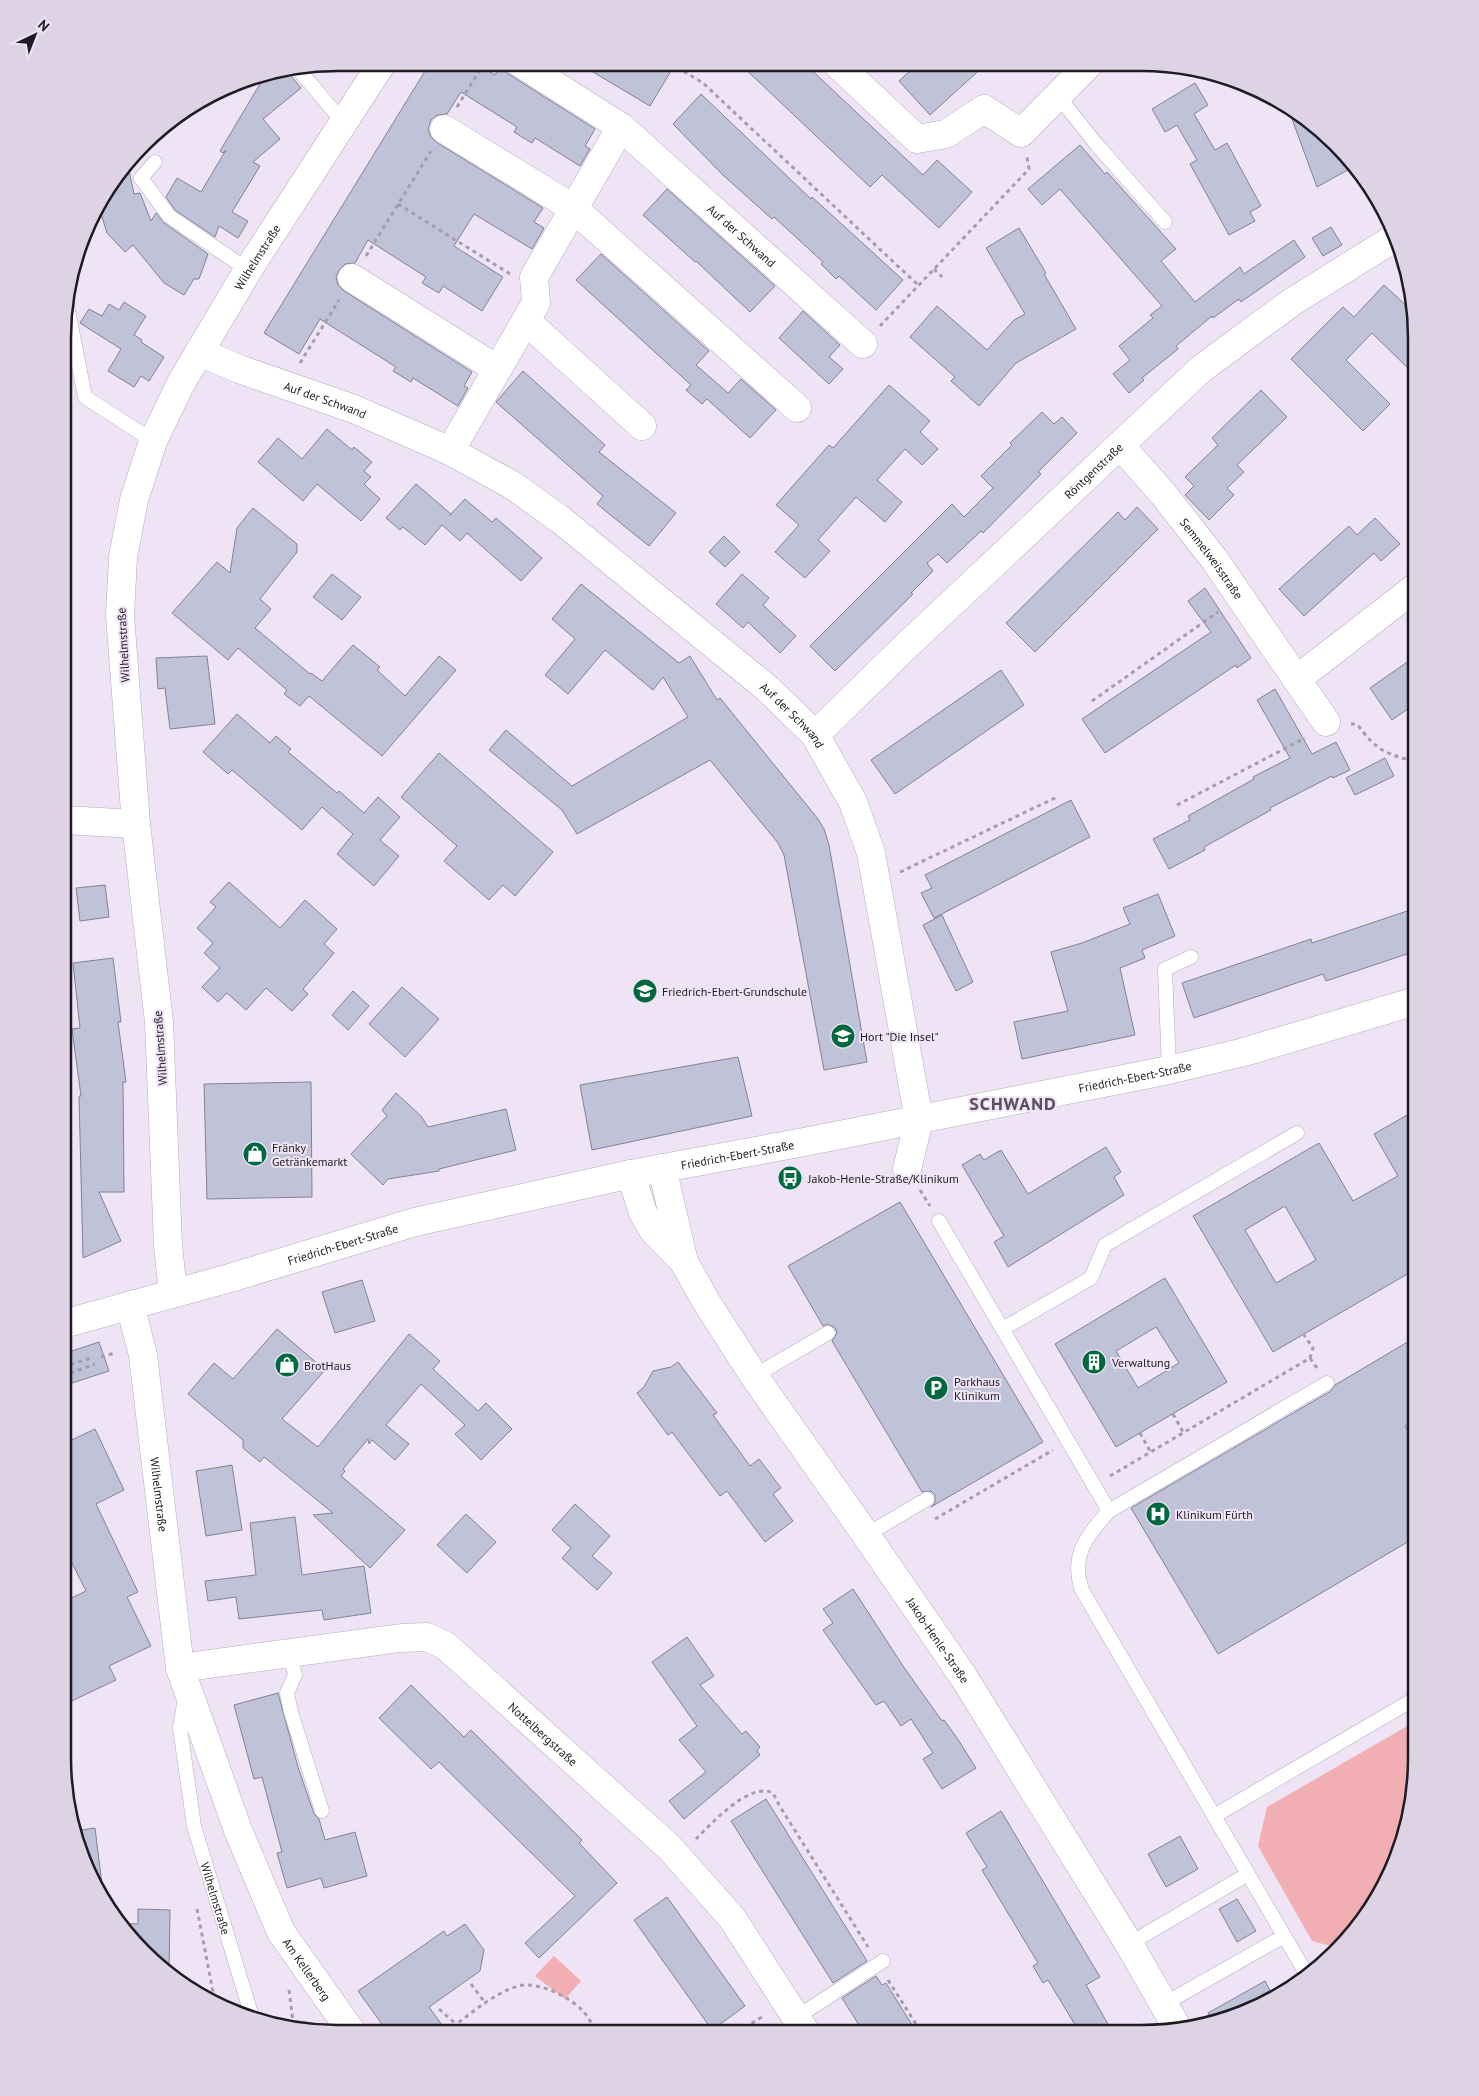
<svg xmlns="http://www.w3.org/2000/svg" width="1479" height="2096" font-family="'PT Sans',sans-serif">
  <rect width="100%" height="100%" fill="#efe3f6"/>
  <path fill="#f2afb3" d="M1416 1721V1776L1402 1846 1370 1911 1338 1948 1312 1941 1258 1846 1267 1807Z
    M554 1956 581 1981 565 1999 535 1976Z"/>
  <path fill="#c0c2d7" stroke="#818295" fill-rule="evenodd" d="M430 63H475L495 75 499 68 595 129 585 146 590 149 580 166 535 138 532 143 522 137 514 132 517 127 461 92 447 114 437 115 431 120 428 129 431 137 436 142 543 208 534 222 544 228 532 249 474 214 454 246 503 277 482 311 443 286 439 293 422 283 426 277 368 240 355 263 345 264 339 270 336 277 338 285 344 291 472 372 464 386 468 388 458 406 413 378 411 382 393 371 396 367 320 319 299 354 264 333Z
    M578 63H658L671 71 650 106Z
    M740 64H805L923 175 937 160 972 192 939 228 882 175 870 187Z
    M918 64H986L930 115 899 81Z
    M287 71 301 88 263 119 280 139 253 162 260 166 232 212 248 221 238 238 219 226 215 237 175 210 166 197 177 178 201 192 226 150 223 153 220 151 266 74Z
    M1195 83 1208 105 1194 114 1215 150 1227 143 1261 206 1250 212 1255 221 1229 235 1190 164 1197 160 1177 125 1165 132 1152 109Z
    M701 94 811 199 812 197 903 280 876 310 839 276 836 279 821 264 823 262 774 217 772 219 723 175 673 124Z
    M1288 108 1308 119 1355 166 1317 187Z
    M1080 145 1105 174 1107 172 1176 249 1161 261 1195 302 1240 267 1244 274 1294 240 1305 257 1241 302 1239 299 1213 318 1212 316 1176 346 1178 349 1142 378 1144 380 1129 393 1113 374 1130 360 1119 346 1153 318 1150 315 1162 306 1060 189 1042 205 1028 189Z
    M128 166 134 194 140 193 151 221 156 213 164 223 208 254 199 279H194L184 295 164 283 133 245 125 252 107 233 98 204Z
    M667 189 775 286 750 312 696 261 695 262 643 215Z
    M1331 227 1342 245 1323 256 1312 238Z
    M1019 228 1046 273 1044 274 1076 329 1016 363 979 406 951 381 955 377 910 337 937 306 987 350 1014 320 1025 314 986 248Z
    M601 254 709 351 696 365 728 393 741 379 776 410 750 438 707 399 702 404 686 390 691 385 576 280Z
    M1384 285 1413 312 1416 338V376L1372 333 1346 360 1390 404 1363 431 1291 359 1343 307 1354 317Z
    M124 302 146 316 134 335 142 340 141 342 164 357 149 381 141 376 134 387 108 371 121 349 80 323 89 309 102 316 109 304 119 310Z
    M803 311 840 345 829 357 843 369 829 384 779 338Z
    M523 371 605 445 599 452 676 513 649 546 597 504 603 496 496 402Z
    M889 385 930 421 920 432 938 449 922 465 905 449 877 480 902 502 885 522 856 497 818 540 830 551 805 578 775 552 799 525 776 505 829 445 833 448Z
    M1261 390 1287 417 1237 465 1244 472 1227 488 1234 495 1209 520 1185 495 1194 486 1185 477 1218 445 1212 438Z
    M1042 412 1054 424 1062 417 1077 433 1038 472 1041 474 983 533 981 531 947 563 938 554 927 563 933 571 911 593 913 594 835 671 810 646 952 504 964 517 993 488 981 476 1012 445 1010 443Z
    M327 429 352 450 354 447 372 462 364 471 371 477 364 484 380 499 361 521 317 484 303 501 258 462 278 438 302 459Z
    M416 484 451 514 449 516 465 499 492 522 496 518 542 558 521 581 467 533 460 541 442 525 425 545 403 527 400 530 386 518Z
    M1137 507 1158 529 1035 652 1006 623 1118 512 1125 520Z
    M253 508 297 544V552L260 599 271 609 255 628 310 674 311 673 322 681 353 645 380 667 377 670 405 696 439 656 456 670 382 756 309 696 300 706 284 694 287 690 238 648 228 660 172 613 217 562 230 573 237 528Z
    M1375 518 1400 544 1381 561 1374 553 1304 616 1279 589 1349 526 1357 535Z
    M724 536 740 552 725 567 709 552Z
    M332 574 361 597 342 620 313 597Z
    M742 574 769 598 763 605 796 636 780 653 748 622 743 628 716 604Z
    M581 584 679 663 690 656 717 700 720 698 818 819 824 829 829 845 867 1062 824 1070 784 855 778 843 710 760 577 834 562 810 489 750 506 730 572 786 688 717 663 677 653 690 605 650 568 694 545 675 575 639 552 619Z
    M1205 588 1251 658 1237 668 1236 665 1105 753 1082 719 1211 632 1188 601Z
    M207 656 215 724 170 729 165 688 158 689 156 658Z
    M1416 656V703L1392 720 1370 688Z
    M1001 670 1024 705 895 794 871 760Z
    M1275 689 1312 754 1336 742 1350 770 1333 778 1332 776 1270 808 1271 810 1204 847 1205 850 1169 869 1153 839 1190 820 1188 816 1254 779 1253 777 1290 758 1257 700Z
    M237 714 270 743 276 736 291 749 288 752 337 793 339 791 364 813 378 797 400 817 380 840 399 856 374 886 337 854 353 834 322 807 302 830 232 770 228 774 203 752Z
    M439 753 553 852 515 896 503 885 489 900 444 861 457 846 401 797Z
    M1385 758 1394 776 1355 795 1346 778Z
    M1071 800 1090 837 934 918 921 893 932 888 925 875Z
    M229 882 280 928 305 900 337 929 324 944 334 953 303 989 308 994 292 1011 266 988 246 1010 227 993 218 1002 202 987 220 968 204 953 213 943 197 928 216 907 210 902Z
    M105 885 109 917 80 921 76 888Z
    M1158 894 1175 936 1142 950 1145 958 1120 968 1135 1035 1022 1059 1014 1022 1068 1011 1051 952 1082 943 1130 924 1123 908Z
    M1416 908V951L1326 981 1323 974 1194 1018 1182 983 1311 939 1312 943Z
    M942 915 973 982 956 991 923 925Z
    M113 958 121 1022H118L126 1082H123L124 1192H99L121 1241 83 1258 79 1096H81L72 1029 80 1028 73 963Z
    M402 987 439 1019 405 1057 369 1024Z
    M353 991 369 1006 348 1030 332 1015Z
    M738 1057 752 1116 592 1150 580 1085Z
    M311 1082 312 1197 207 1199 204 1084Z
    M396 1093 421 1116 428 1127 506 1109 516 1150 439 1169V1171L388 1179 383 1185 351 1154 387 1116 382 1110Z
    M1416 1110V1269L1273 1352 1193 1216 1319 1143 1353 1201 1398 1176 1374 1134ZM1285 1206 1316 1260 1276 1283 1245 1230Z
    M1106 1147 1121 1172 1114 1177 1124 1195 1008 1267 994 1242 1004 1236 962 1165 980 1154 984 1160 1001 1150 1028 1194Z
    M900 1202 1043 1442 931 1507 935 1503V1495L931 1491 922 1492 832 1341 837 1333 835 1328 828 1324 823 1326 788 1266Z
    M1165 1278 1227 1382 1116 1447 1055 1344ZM1156 1327 1179 1363 1138 1388 1116 1351Z
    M362 1280 375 1321 335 1333 322 1292Z
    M277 1329 325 1370 282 1419 318 1447 409 1334 440 1361 433 1369 478 1411 486 1403 512 1429 481 1460 455 1434 465 1425 421 1384 386 1425 409 1444 395 1460 372 1440 369 1444 368 1439 343 1469 345 1471 341 1476 405 1530 370 1568 313 1515 333 1513 264 1457 260 1462 243 1448V1440L188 1394 214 1363 233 1379Z
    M1416 1337V1419L1405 1426 1416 1445V1537L1218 1654 1131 1508 1331 1391 1335 1385Z
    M99 1342 109 1371 63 1386V1354Z
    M678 1362 717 1413 713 1415 750 1466 759 1459 781 1488 773 1494 793 1521 765 1542 727 1491 720 1496 672 1432 668 1435 637 1393 644 1387 653 1371 671 1367Z
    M95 1429 124 1490 96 1504 138 1592 127 1597 151 1646 109 1666 116 1680 63 1705V1602L86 1591 63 1545V1444Z
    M232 1465 242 1530 206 1536 196 1471Z
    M575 1504 610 1536 592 1556 612 1573 597 1590 562 1558 571 1548 552 1530Z
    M466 1514 496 1542 467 1573 437 1545Z
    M295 1517 302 1575 364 1566 371 1613 324 1620 322 1610 239 1619 236 1597 208 1601 205 1581 256 1575 250 1523Z
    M853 1589 903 1666 942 1721 944 1720 957 1738 976 1768 942 1789 923 1759 933 1753 911 1719 901 1726 884 1701 876 1705 823 1630 833 1623 823 1609Z
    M687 1637 714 1676 700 1685 742 1734 746 1731 760 1747 757 1751 760 1755 684 1819 669 1801 706 1772 679 1740 697 1726 652 1662Z
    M411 1685 464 1737 471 1730 582 1840 579 1843 617 1883 539 1958 525 1943 575 1896 439 1762 431 1769 379 1718Z
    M278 1693 298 1767 314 1814 319 1819 325 1840 355 1832 367 1876 324 1888 321 1878 287 1888 277 1853 282 1852 262 1777 254 1779 234 1705Z
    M766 1799 867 1961 833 1983 731 1821Z
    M1001 1811 1100 1977 1086 1985 1113 2033H1080L1048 1980 1043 1983 1033 1966 1038 1963 982 1870 987 1867 966 1833Z
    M95 1828 102 1884 95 1885 91 1879 74 1831Z
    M1180 1836 1198 1869 1166 1887 1148 1854Z
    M667 1897 745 2006 712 2030 634 1920Z
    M1237 1899 1256 1931 1237 1942 1219 1909Z
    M138 1909 170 1910 169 1973 131 1939 120 1923 138 1924Z
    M465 1924 484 1950 480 1971 429 2007 447 2032 387 2031 358 1991 444 1931 447 1936Z
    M876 1976 882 1985 886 1983 917 2033H864L842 1998Z
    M1265 1981 1274 1998 1262 2005 1213 2024 1208 2013Z"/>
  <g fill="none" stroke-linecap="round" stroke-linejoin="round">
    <defs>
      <g id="lane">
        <path d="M298 69 344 123"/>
        <path d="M1058 96 1097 145 1165 222"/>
        <path d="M155 162 141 178 169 216 248 270"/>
        <path d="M66 300 85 397 153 441"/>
        <path d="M1169 1070 1165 969 1191 957"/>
        <path d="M939 1221 1109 1511"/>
        <path d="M1004 1328 1091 1278 1105 1245 1297 1133"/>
        <path d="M754 1376 828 1333"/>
        <path d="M866 1535 927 1499"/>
        <path d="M290 1653 295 1675 287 1693 291 1712 322 1811"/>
        <path id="s1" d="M185 1698 180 1728 194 1826 253 2020"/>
        <path d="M1214 1816 1416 1698"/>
        <path d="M1129 1944 1248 1874"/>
        <path d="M1307 1975 1082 1590C1070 1555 1087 1536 1109 1511L1327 1383"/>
        <path d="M1164 2004 1284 1936"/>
        <path d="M797 2017 883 1961"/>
      </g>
      <g id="street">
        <path id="s2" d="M520 63 621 127 863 344"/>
        <path d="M837 64 917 139 946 134 984 109 1021 133 1088 65"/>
        <path d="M444 129 573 208 797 408"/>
        <path d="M352 278 497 369"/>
        <path d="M526 321 642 426"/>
        <path id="s3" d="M199 352 239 369 354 409 450 451 512 485 561 520 768 689 815 735 853 802 871 853 919 1120 907 1169"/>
        <path id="s4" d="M1120 445 1164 495 1214 559 1326 722"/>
        <path d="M450 451 536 303 534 277 621 127"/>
        <path d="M1297 679 1416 587"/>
        <path id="s5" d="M815 735 903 649 1201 369 1292 302 1396 237"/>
        <path d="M64 820 136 824"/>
        <path d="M662 1168 684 1262"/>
        <path id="s6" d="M631 1174 643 1213 653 1230 684 1262 707 1303 754 1376 866 1535 963 1676 1129 1944 1178 2029"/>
        <path id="s7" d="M173 1293 168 1245 159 1022 136 824 120 615 123 557 134 500 153 441 181 383 248 270 382 63"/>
        <path id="s8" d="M130 1305 143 1355 180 1668 238 1830 281 1932 351 2031"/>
        <path id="s9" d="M180 1668 401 1638 427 1637 446 1646 669 1847 732 1918 806 2033"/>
      </g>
      <g id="secondary">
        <path id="s10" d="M63 1324 230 1278 415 1222 631 1174 804 1142 1169 1070 1244 1052 1416 1001"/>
      </g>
    </defs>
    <use href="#lane" stroke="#b7acbe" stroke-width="15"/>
    <use href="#street" stroke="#b7acbe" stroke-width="29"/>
    <use href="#secondary" stroke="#b7acbe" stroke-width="29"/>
    <path stroke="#a69cab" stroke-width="3" stroke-dasharray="4 4" stroke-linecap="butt" d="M670 63 703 83 918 285
      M457 107 484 63
      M398 204 510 274
      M366 256 431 151
      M934 269 942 277
      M880 326 1029 169 1027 157
      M300 363 339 300
      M1092 701 1218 612
      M1351 724H1357C1377 751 1384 753 1416 762
      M1177 805 1305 738
      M900 872 1057 797
      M920 1190 930 1206
      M1411 1272 1416 1298
      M1416 1330V1327
      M101 1357 115 1353
      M1310 1358 1317 1368
      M63 1367 91 1358
      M63 1376 95 1364
      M1173 1414 1183 1432
      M1140 1433 1150 1451
      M1110 1476 1310 1358 1313 1348 1304 1335
      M935 1519 1053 1450
      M696 1839C711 1824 750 1781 773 1793L779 1805 868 1947
      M197 1909 215 2002
      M888 1980 921 2032
      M471 1984 486 2004
      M289 1990 294 2029
      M439 2009 456 2024
      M446 2032C468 2016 492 1994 518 1986 538 1981 568 1996 582 2010 588 2016 592 2025 597 2032
      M738 2032 765 2015"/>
    <use href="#lane" stroke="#fff" stroke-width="14"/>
    <use href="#street" stroke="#fff" stroke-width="28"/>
    <use href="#secondary" stroke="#fff" stroke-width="28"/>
  </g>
  <defs>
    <symbol id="school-disc" viewBox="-11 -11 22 22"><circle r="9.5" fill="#00683e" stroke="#efe3f6"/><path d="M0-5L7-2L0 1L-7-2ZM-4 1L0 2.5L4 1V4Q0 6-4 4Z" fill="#fff"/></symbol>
    <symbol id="shop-disc" viewBox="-11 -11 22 22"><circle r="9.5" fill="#00683e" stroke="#efe3f6"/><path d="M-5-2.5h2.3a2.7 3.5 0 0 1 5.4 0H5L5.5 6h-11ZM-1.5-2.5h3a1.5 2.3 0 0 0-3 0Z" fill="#fff"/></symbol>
    <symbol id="bus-disc" viewBox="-11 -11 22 22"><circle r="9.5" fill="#00683e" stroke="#efe3f6"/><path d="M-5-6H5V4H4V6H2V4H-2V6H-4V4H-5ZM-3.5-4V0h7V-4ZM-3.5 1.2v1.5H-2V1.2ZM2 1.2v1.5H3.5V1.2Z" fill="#fff"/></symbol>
    <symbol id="building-disc" viewBox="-11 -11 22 22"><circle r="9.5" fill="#00683e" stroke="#efe3f6"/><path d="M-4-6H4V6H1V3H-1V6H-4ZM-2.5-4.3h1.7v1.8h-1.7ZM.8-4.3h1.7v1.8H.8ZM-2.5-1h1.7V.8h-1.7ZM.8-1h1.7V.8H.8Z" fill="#fff"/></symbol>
    <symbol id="parking-disc" viewBox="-11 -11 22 22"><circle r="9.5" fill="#00683e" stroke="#efe3f6"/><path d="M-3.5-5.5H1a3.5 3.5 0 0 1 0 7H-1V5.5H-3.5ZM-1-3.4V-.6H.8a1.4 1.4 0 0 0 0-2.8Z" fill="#fff"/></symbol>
    <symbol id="hospital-disc" viewBox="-11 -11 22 22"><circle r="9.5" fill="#00683e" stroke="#efe3f6"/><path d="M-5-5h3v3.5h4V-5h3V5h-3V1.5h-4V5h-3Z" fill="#fff"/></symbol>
  </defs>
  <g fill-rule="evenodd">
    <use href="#school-disc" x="631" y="977" width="28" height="28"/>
    <use href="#school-disc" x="829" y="1022" width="28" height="28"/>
    <use href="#shop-disc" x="241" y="1140" width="28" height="28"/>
    <use href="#bus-disc" x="776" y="1164" width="28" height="28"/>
    <use href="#building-disc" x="1080" y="1348" width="28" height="28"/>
    <use href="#shop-disc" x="273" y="1351" width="28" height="28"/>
    <use href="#parking-disc" x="922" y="1374" width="28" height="28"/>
    <use href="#hospital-disc" x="1144" y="1500" width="28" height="28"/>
  </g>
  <g text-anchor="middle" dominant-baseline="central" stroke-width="4" stroke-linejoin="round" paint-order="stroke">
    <g font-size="12" fill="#1f1b22" stroke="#efe3f6">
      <text stroke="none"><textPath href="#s2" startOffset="282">Auf der Schwand</textPath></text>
      <text stroke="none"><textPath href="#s7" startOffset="1070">Wilhelmstraße</textPath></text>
      <text stroke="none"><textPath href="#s3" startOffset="135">Auf der Schwand</textPath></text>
      <text stroke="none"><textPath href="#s5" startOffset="384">Röntgenstraße</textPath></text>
      <text stroke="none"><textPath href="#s4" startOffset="146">Semmelweisstraße</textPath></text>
      <text transform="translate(123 645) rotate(-93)">Wilhelmstraße</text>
      <text stroke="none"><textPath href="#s3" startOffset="704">Auf der Schwand</textPath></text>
      <text transform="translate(160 1048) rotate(-94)">Wilhelmstraße</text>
      <text stroke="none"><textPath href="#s10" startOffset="1101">Friedrich-Ebert-Straße</textPath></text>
      <text stroke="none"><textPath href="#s10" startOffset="696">Friedrich-Ebert-Straße</textPath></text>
      <text stroke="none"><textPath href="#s10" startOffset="291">Friedrich-Ebert-Straße</textPath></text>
      <text stroke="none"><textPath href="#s8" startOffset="192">Wilhelmstraße</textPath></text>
      <text stroke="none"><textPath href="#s6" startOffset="561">Jakob-Henle-Straße</textPath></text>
      <text stroke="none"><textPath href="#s9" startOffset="401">Nottelbergstraße</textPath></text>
      <text stroke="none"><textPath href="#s1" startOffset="205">Wilhelmstraße</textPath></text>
      <text stroke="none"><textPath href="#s8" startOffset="695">Am Kellerberg</textPath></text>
    </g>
    <g font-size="12" fill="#1f1b22" stroke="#efe3f6" text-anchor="start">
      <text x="662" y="991">Friedrich-Ebert-Grundschule</text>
      <text x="860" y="1036">Hort "Die Insel"</text>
      <text x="272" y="1147">Fränky<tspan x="272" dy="14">Getränkemarkt</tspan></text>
      <text x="808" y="1178">Jakob-Henle-Straße/Klinikum</text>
      <text x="1112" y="1362">Verwaltung</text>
      <text x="304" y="1365">BrotHaus</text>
      <text x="954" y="1381">Parkhaus<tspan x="954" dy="14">Klinikum</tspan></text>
      <text x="1176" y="1514">Klinikum Fürth</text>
    </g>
    <g font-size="18" font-weight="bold" letter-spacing="1" fill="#584e5e" stroke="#efe3f6">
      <text x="1013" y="1103">SCHWAND</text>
    </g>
  </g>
  <path d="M0 0H1479V2096H0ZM338 71H1141A267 267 0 0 1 1408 338V1758A267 267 0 0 1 1141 2025H338A267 267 0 0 1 71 1758V338A267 267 0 0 1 338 71Z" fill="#ded3e5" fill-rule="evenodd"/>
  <path fill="none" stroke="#1f1b22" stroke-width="2.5" d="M338 71H1141A267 267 0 0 1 1408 338V1758A267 267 0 0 1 1141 2025H338A267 267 0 0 1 71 1758V338A267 267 0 0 1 338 71Z"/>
  <g transform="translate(35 35) rotate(43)" stroke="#efe3f6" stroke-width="4" paint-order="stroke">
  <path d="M0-4L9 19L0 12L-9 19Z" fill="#1f1b22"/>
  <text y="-8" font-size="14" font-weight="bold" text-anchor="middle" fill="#1f1b22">N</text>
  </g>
</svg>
